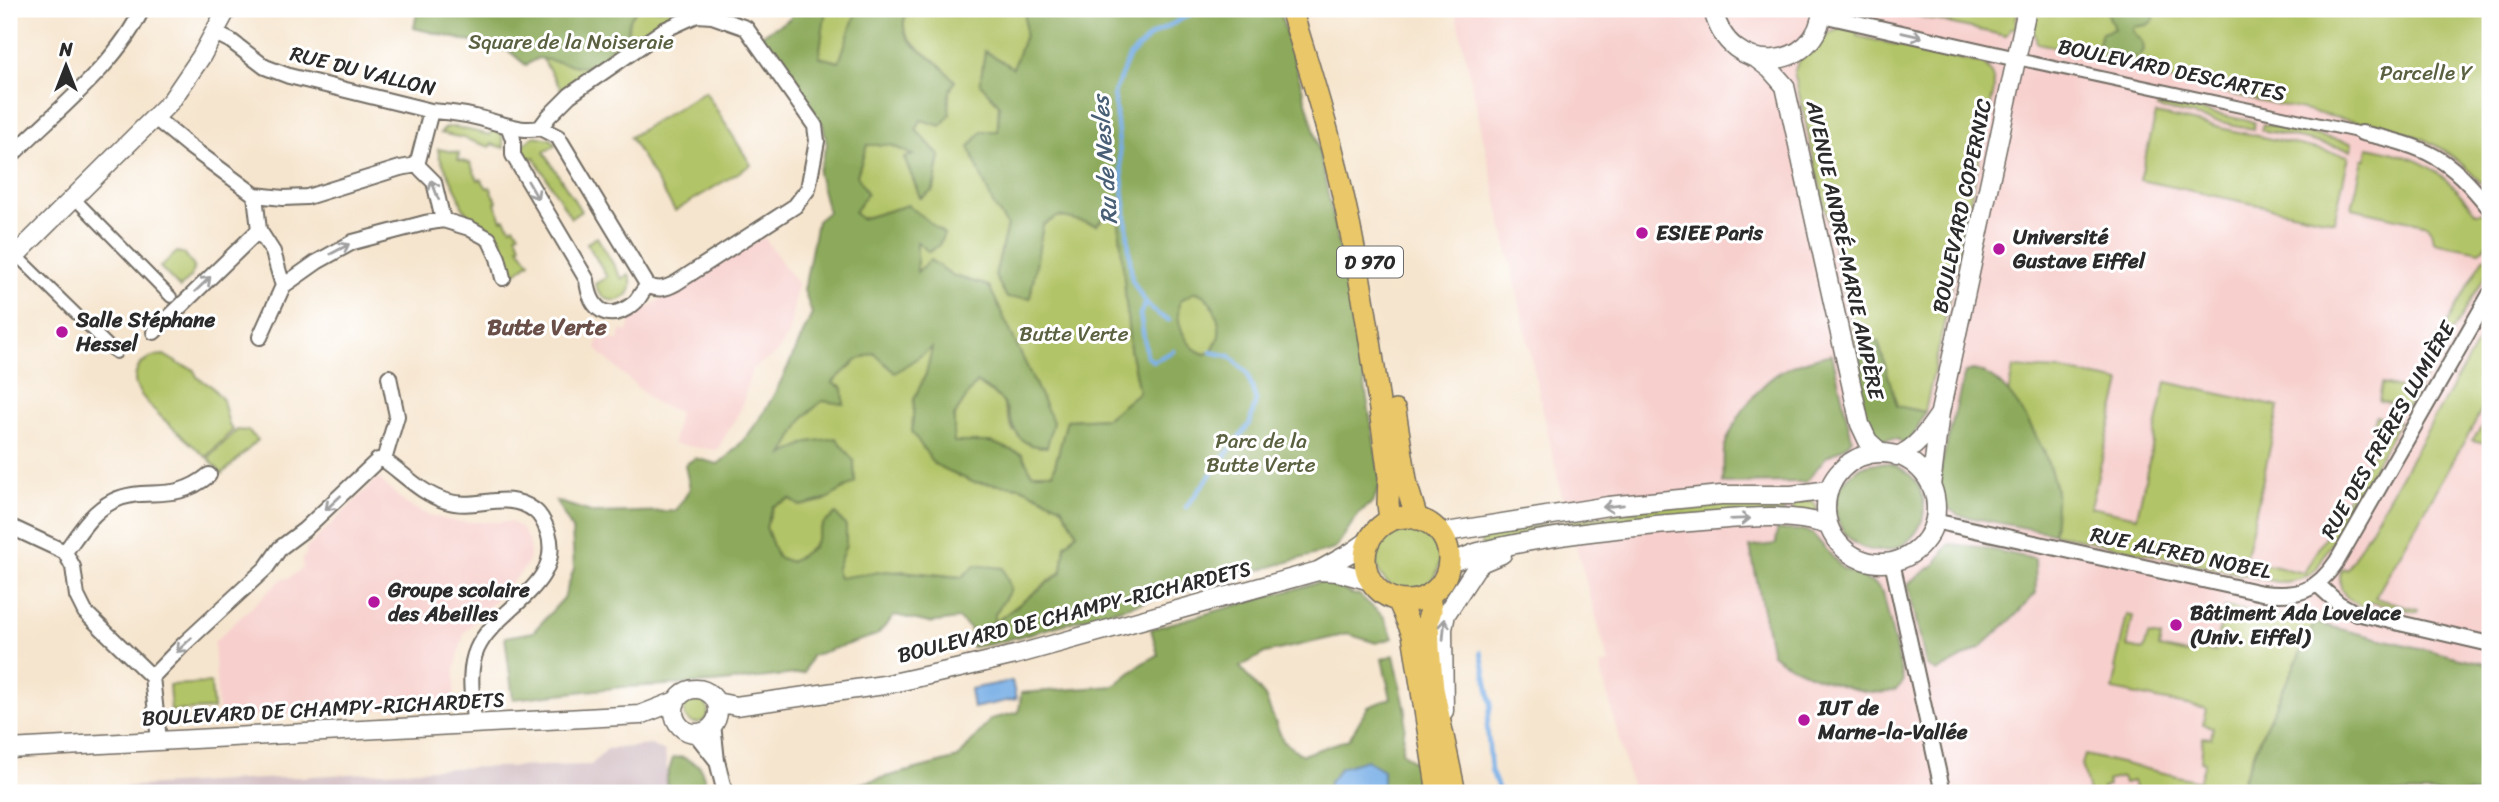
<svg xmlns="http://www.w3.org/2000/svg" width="2499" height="802" font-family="Sriracha,sans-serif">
  <rect width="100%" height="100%" fill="#fff"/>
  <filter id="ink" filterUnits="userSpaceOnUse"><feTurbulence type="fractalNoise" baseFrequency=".0143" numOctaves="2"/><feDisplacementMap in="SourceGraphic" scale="14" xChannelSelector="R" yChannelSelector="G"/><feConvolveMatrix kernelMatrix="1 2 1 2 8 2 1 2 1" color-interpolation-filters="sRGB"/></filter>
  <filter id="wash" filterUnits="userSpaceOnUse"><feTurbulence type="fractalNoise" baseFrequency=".00686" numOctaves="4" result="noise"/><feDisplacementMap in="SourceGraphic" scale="28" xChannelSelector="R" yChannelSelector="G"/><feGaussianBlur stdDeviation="1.57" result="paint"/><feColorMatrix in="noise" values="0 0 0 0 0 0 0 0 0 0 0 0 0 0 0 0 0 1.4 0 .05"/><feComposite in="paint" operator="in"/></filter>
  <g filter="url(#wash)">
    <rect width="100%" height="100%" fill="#f6e5ce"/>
    <path fill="#f7d0cd" d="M1455 9H2490V793H1633L1600 665 1609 663 1560 489Z
      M764 237 797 284 789 335 776 354 752 369 741 409 717 450 673 444 679 412 655 403 599 352 596 347 600 336 619 341 621 330 628 332 632 317Z
      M378 478 406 504 426 514 455 522H511L521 528 528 540 530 553 528 562 523 570 464 633 455 668 454 698 442 706 433 707 218 717 214 642 282 579 289 578 303 568 302 560 307 553 305 550Z"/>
    <path fill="#d2bec3" d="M651 745 665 752 670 793H17L453 768 591 765 607 749Z"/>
    <path fill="#b2c468" stroke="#6e784a" stroke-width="2" d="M418 9H683L622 51 561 89 542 58H538L526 65 509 51 414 28Z
      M819 9H860L844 77 805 67Z
      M909 9H1025V35L1013 69 985 51 999 104 993 204 1007 225 995 276 1030 298 1043 225 1059 216 1097 225 1118 200 1130 349 1139 392 1107 418 1067 420 1053 473H1031L990 442H954V416L976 382 1002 400 1013 431 1053 422 989 286 954 276 930 260 917 273V241L944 234 908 205 861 219 854 212 867 194 857 175 867 145H891L914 156 905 158 920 198 934 190 940 156 916 130 921 120 950 114C947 101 948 93 954 81 948 74 942 66 935 61 917 47 893 34 909 9Z
      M1887 9H2017L2016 28H2011L2006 36Z
      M2035 9H2490V193C2466 166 2445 146 2410 134L2159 78 2161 69 2037 43 2034 32 2030 31Z
      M1848 28 1858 31 1857 36 1983 64C1992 71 1994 79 1994 90L1925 412 1897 407 1878 341 1856 345 1794 72C1803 49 1823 30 1848 28Z
      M705 91 751 165 675 211 630 137Z
      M2159 102 2254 122 2253 129 2157 108Z
      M2156 114 2349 156 2334 221 2140 180Z
      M2263 124 2352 143 2351 150 2261 130Z
      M447 127H456L490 135 492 128 502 135 504 148 491 144 490 147 463 138 440 133Z
      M535 136 551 139 556 145 544 152 581 211 571 218 534 157 523 162C517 149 523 143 535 136Z
      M2368 147C2422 157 2442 169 2476 213L2483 212 2490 221V243L2479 251 2434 242 2432 231 2428 225 2352 208 2363 159H2366Z
      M438 149 459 153 458 160 470 163 478 180 481 179 487 188 490 187 492 190 491 192 497 201 495 203 502 220 505 219 511 228 514 226 519 233 516 235 521 245 519 247 530 262 512 276C498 244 497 241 467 221L468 214 462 206 458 193 439 156Z
      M597 237 622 279 629 274C641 300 604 313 595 284L607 277 587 243Z
      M177 252 185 254 194 267 191 277 180 288 160 267Z
      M2490 255 2488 271 2408 407 2379 401 2382 384 2409 390 2484 258Z
      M1195 292C1211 294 1221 320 1219 336 1218 341 1213 347 1211 352L1205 354C1185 349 1172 317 1181 300Z
      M2490 321V396L2375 598 2418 609 2417 612 2369 602 2367 608C2348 603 2336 591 2341 570L2343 568 2347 570Z
      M933 347 926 374 915 399 972 482 1021 487 1061 506 1078 533 1065 545 1062 571 992 625 995 614 1011 589 962 577 903 571 839 578 836 570 846 545V526L823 524 813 547 791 562 777 557 766 527 773 506 790 499 800 506 825 500 855 482 782 456 804 416 822 401 831 383 857 360 875 353Z
      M164 355 181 365 193 369 198 378 211 386 223 400 229 425 233 430 206 457C189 441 144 406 136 386 134 380 135 371 140 365 147 358 155 355 164 355Z
      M2013 368 2061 370 2121 382 2090 507 2137 517 2166 382 2279 407 2245 560 2304 573 2384 434 2372 431 2376 416 2399 422 2317 568C2306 580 2293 582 2277 582L2052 533 2054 530 2056 489 2044 451 2008 394Z
      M2490 416V444L2472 440Z
      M237 430 248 431 258 440 222 474 208 458Z
      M1785 501 1784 513 1482 546 1479 535 1663 506Z
      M1793 501H1813L1817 508 1814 513H1793Z
      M1376 558a32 32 0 1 1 64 0a32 32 0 1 1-64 0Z
      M2225 607 2315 623 2265 727 2243 779 2241 793H2136L2133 781 2124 783 2122 777 2107 781 2108 786 2102 788 2103 793H2089L2082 764 2085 755 2199 781 2205 762 2201 761 2203 737 2211 738 2213 727 2203 724 2206 709 2113 690 2117 670 2115 669 2127 615 2133 616 2127 647 2144 650 2148 635 2161 637 2159 648 2187 654 2191 641 2203 643 2202 649 2215 652Z
      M211 683 213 709 171 711 169 685Z
      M684 711a12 12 0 1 1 24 0a12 12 0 1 1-24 0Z"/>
    <path fill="#8daa5c" stroke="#5c6a44" stroke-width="2" fill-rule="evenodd" d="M418 9H638C622 23 633 32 624 45 610 43 607 51 600 63L582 67 538 58 526 65 509 51 414 28Z
      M794 9H826L819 57 839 62 856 12 860 9H909C893 34 917 48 935 61 942 66 948 74 955 81 948 93 947 100 950 114L941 126 921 120 916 130 940 156 933 190 921 198 904 158 913 155 891 145H867L857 175 867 194 854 212 861 219 908 205 944 234 939 245 929 252 917 242V272L930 260 954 276 989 286 1053 422 1047 447C1006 447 1016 415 1000 399 993 392 984 387 976 382L954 416V442H990L1022 454 1032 473H1053L1067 420 1107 418 1139 392 1130 349 1117 201 1097 225 1059 216 1043 225 1030 298H1007L995 276 1007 225 993 204 969 147 982 131H998L999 104 980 84 985 51 1013 68 1025 35V9H1279L1315 132 1353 313 1381 483 1373 502 1359 513 1335 549 992 644 972 647 970 628 958 619 929 623 895 615 877 635 811 656 804 673 714 683 623 687 513 699 505 637 533 632 564 598 574 568 572 529 556 501 594 513 676 511 690 489 685 465 695 458 718 464C766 428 787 367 812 314L804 290 817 221 828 212 818 173 827 145 823 125 761 35 790 19ZM1195 292C1211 294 1221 320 1219 335 1218 341 1213 347 1211 352L1205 354C1185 349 1172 317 1181 300ZM932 348 926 374 914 399 912 432 934 464 972 482 1021 487 1061 506 1077 533 1065 545 1062 572 993 624 995 614 1011 589 1003 568 975 565 962 577 886 571 839 578 836 570 846 545V526L836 514 823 524 813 547 791 562 777 557 766 527 773 506 790 499 800 506 825 500 855 482 854 461 836 438 808 442 783 455 804 417 822 401 844 404 843 388 832 383 857 360 874 353 895 373Z
      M2106 9 2131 12 2148 9 2154 16V20L2147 25 2133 27V31L2143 43 2144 50 2139 57 2115 58 2099 50 2098 43 2102 33 2114 29Z
      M1878 341 1897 406 1925 412 1913 437 1904 444 1897 439 1879 440C1863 425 1863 397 1859 376L1863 375 1856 345Z
      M1832 354 1852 439 1845 447 1826 457 1806 482 1723 483C1724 472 1723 460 1724 450 1726 438 1734 425 1740 415 1767 373 1786 365 1832 354Z
      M1973 370C2012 375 2047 452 2055 486 2058 499 2055 516 2054 530L2052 533 1958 515 1948 508 1941 498 1939 475 1965 372Z
      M1836 507a44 44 0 1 1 88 0a44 44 0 1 1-88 0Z
      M1777 530H1803L1813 534 1842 568 1875 584 1883 592 1903 680C1901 685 1897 690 1892 691 1866 699 1792 671 1772 654L1750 547 1776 544Z
      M1949 544 1980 547 2035 559 2036 593 2014 617 1980 648 1936 672 1926 665 1908 584 1935 564Z
      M1324 581 1354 595 1358 594 1384 617 1393 638 1376 643 1348 634 1265 653 1240 667 1265 697 1283 741 1302 755 1349 739 1368 707 1391 698 1382 659 1394 655 1406 712 1402 752 1417 764 1416 793H824L958 758 991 719 1019 712 1021 693 1114 686 1141 664 1158 655 1151 629Z
      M2315 623 2490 665V793H2241L2243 780 2265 727Z
      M682 757 700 766 709 793H668L666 780 673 758Z"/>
    <path fill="#77aee6" stroke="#516c88" stroke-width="2" d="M1012 681 1016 699 973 708 970 689Z
      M1366 760 1383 770V793H1330L1329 783 1340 768Z"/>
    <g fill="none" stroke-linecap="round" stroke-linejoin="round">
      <path stroke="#77aee6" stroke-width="4.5" d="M1146 303 1140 314 1147 356 1153 361 1174 351
        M1169 320C1151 314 1141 296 1132 280L1114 93 1129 57 1152 35 1200 9
        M1186 507 1250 423 1256 400 1247 373 1230 356 1211 352
        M1481 652 1491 704 1487 725 1491 770 1500 793"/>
    </g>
  </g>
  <g filter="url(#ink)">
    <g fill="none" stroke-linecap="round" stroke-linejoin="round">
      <defs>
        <path id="pedestrian" d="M2017 59 2362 133
          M74 198 171 297
          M16 255 116 353"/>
        <path id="minor" d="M697 15 712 16 746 28 815 126 817 141 808 189 795 206 676 283C665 289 659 290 648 286L558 137 540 128 549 116 570 95 664 30Z
          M1822 15 2017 59
          M215 33 231 41 265 67 289 76 431 111C453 112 476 116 497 123 513 127 523 131 540 128
          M155 118 189 146 255 195 283 198 307 197 400 168 417 165
          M509 128 513 139V155L587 280C590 309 607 324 633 304 640 299 641 291 648 286
          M2362 133C2427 147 2448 156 2490 209
          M9 158C52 114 117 65 142 9
          M417 165 434 182 443 220
          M417 165 431 111
          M255 195 259 230 273 252 283 286
          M154 332 259 230
          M260 337 283 286 317 262 353 242 425 223 443 220 469 228 489 239 498 258 503 278
          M384 460C404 474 422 494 446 501 476 511 506 489 534 510 541 515 545 524 548 532 565 586 495 608 477 649 467 671 473 700 474 724
          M384 460 397 416 389 377
          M1934 521 2262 593C2298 597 2316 592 2337 561L2490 294
          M9 526 65 552 73 567 77 596 85 612 152 677 159 740
          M65 552C79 533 91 512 113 501 146 485 173 505 209 475
          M1892 562 1943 793
          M2317 584 2338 603 2356 613 2490 644
          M152 677 183 645 266 568 280 548 304 530 378 460H384
          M713 724 717 761 725 793
          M694 732 717 761"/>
        <path id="tertiary" d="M1713 9C1728 81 1819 71 1822 9
          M1757 59 1770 69 1785 86 1860 424 1868 441 1880 452
          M9 262 171 101 201 57 227 9
          M1826 508a55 55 0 1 1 110 0a55 55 0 1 1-110 0Z
          M1897 456C1916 449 1928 431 1939 415
          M1931 486 1940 412 2027 9
          M1440 533 1608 506 1721 495H1792L1829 490
          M1449 563C1460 560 1468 555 1479 552 1548 535 1620 528 1690 522 1734 519 1786 511 1828 525
          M1318 571 1338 572 1371 581
          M674 711a22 22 0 1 1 44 0a22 22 0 1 1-44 0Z
          M716 702 736 706 884 685 960 668 1015 655 1318 571 1352 552 1372 538
          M1444 711 1443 629 1446 614 1476 568 1483 562 1502 554
          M9 749 640 715 676 701"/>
        <path id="primary" d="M1291 9C1306 58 1322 107 1334 157 1360 262 1375 369 1389 477L1388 503 1390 521
          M1395 411 1407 486 1417 519
          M1365 559a42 42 0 1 1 84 0a42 42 0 1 1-84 0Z
          M1429 595 1431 610 1428 620 1429 649 1433 689 1455 793
          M1398 600 1413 634 1438 793"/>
      </defs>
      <use href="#pedestrian" stroke="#726c64" stroke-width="14"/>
      <use href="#minor" stroke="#726c64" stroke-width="18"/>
      <use href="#tertiary" stroke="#726c64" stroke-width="21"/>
      <use href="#primary" stroke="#726c64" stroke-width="24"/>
      <use href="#pedestrian" stroke="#fff" stroke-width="10"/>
      <use href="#minor" stroke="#fff" stroke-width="14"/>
      <use href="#tertiary" stroke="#fff" stroke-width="18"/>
      <use href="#primary" stroke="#eac769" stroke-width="21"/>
    </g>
    <defs><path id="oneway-shaft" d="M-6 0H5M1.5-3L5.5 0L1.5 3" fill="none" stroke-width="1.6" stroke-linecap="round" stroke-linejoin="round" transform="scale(1.75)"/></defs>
    <g stroke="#a0a0a0">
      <use href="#oneway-shaft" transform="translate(1912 35) rotate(13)"/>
      <use href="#oneway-shaft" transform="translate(435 190) rotate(-111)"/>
      <use href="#oneway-shaft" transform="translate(533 190) rotate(60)"/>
      <use href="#oneway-shaft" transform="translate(340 249) rotate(-28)"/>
      <use href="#oneway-shaft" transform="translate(203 284) rotate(-44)"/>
      <use href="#oneway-shaft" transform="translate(333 503) rotate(137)"/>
      <use href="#oneway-shaft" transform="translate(1613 506) rotate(174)"/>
      <use href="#oneway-shaft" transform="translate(1740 519) rotate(-2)"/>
      <use href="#oneway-shaft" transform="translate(1444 629) rotate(-85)"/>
      <use href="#oneway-shaft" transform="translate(184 645) rotate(136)"/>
    </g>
  </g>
  <g fill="#b5179e" stroke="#fff" stroke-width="2.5">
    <circle cx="1642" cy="233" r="7"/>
    <circle cx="1999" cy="249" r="7"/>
    <circle cx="62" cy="332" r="7"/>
    <circle cx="374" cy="602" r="7"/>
    <circle cx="2176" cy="625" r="7"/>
    <circle cx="1804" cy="720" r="7"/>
  </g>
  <g text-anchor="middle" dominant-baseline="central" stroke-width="6" stroke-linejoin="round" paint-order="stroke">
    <rect fill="#fff" stroke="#6b6b6b" stroke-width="2" x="1337" y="246.5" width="66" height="31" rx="5"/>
    <g font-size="19" font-weight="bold" fill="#2b2b2b">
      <text x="1370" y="262">D 970</text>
    </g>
    <g font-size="21" fill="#5a6140" stroke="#fff">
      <text x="571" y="42">Square de la Noiseraie</text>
      <text x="2426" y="73">Parcelle Y</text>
      <text x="1074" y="334">Butte Verte</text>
      <text x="1261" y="441">Parc de la<tspan x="1261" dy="24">Butte Verte</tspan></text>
    </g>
    <g font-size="21" fill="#2b2b2b" stroke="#fff">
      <text transform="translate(2172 70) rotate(12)">BOULEVARD DESCARTES</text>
      <text transform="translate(363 71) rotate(14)">RUE DU VALLON</text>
      <text transform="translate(1962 206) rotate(-78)">BOULEVARD COPERNIC</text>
      <text transform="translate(1845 250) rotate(78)">AVENUE ANDRÉ-MARIE AMPÈRE</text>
      <text transform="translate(2388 430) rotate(-60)">RUE DES FRÈRES LUMIÈRE</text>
      <text transform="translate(2181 553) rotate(12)">RUE ALFRED NOBEL</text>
      <text transform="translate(1074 612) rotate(-14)">BOULEVARD DE CHAMPY-RICHARDETS</text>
      <text transform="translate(323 709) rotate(-3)">BOULEVARD DE CHAMPY-RICHARDETS</text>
    </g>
    <g font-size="21" font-weight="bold" fill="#2b2b2b" stroke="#fff" text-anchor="start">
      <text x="1656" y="233">ESIEE Paris</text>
      <text x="2013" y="237">Université<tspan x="2013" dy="24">Gustave Eiffel</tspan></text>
      <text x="76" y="320">Salle Stéphane<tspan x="76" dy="24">Hessel</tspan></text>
      <text x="388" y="590">Groupe scolaire<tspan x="388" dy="24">des Abeilles</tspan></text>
      <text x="2190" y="613">Bâtiment Ada Lovelace<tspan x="2190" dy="24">(Univ. Eiffel)</tspan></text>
      <text x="1818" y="708">IUT de<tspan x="1818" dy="24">Marne-la-Vallée</tspan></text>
    </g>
    <g font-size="23" font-style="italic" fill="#495f76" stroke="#fff">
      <text transform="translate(1105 160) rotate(-94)">Ru de Nesles</text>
    </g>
    <g font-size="23" font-weight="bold" fill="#6a4f48" stroke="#fff">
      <text x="547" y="327">Butte Verte</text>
    </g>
  </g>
  <rect width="2499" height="802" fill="none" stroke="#fff" stroke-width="35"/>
  <g transform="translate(66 66)" stroke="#ffffff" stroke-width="5" paint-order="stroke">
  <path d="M0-5L12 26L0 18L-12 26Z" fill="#2b2b2b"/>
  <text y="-10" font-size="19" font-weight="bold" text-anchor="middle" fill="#2b2b2b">N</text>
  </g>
</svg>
